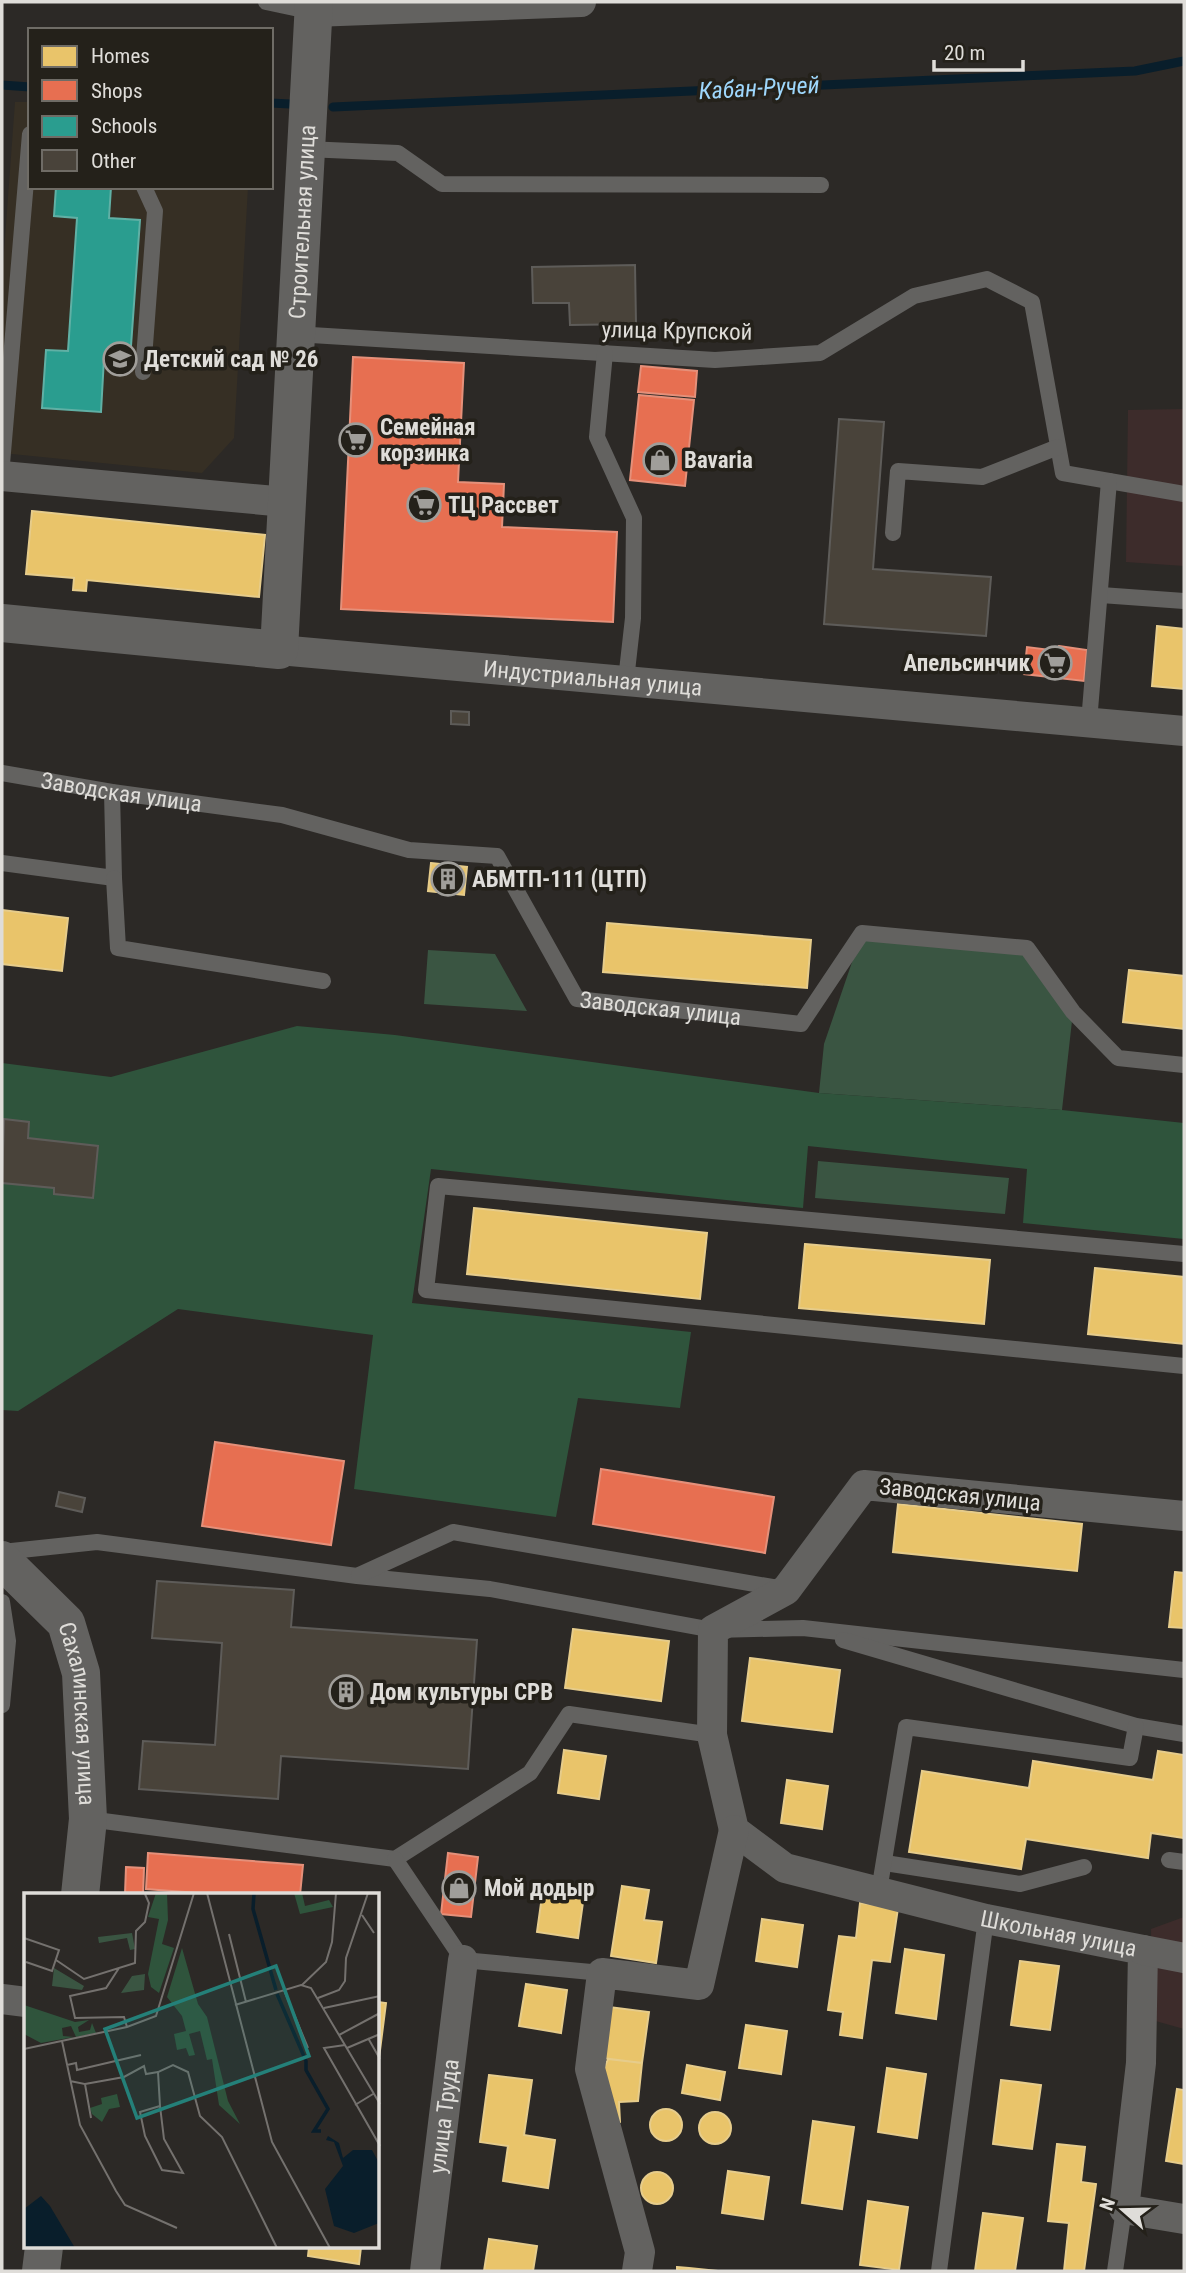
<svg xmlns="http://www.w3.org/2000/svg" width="1186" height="2273" font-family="'Roboto Condensed',sans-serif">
  <rect width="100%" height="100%" fill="#2c2926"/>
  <path fill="#3d2c2b" d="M1184 409V566L1126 562 1128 410Z
    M1184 1917V2029L1152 2020 1151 1929Z"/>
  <path fill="#362f24" d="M15 102H30V187H248L234 438 202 473 2 453V279Z"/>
  <path fill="#3a5542" d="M862 933 1027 948 1073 1012 1062 1110 819 1093 824 1044Z
    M428 950 495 954 527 1011 424 1004Z
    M818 1161 1009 1178 1005 1214 815 1198Z"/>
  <path fill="#2f543c" d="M297 1026 395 1035 819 1093 1062 1110 1184 1123V1239L1023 1223 1027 1169 808 1146 803 1208 431 1169 412 1303 691 1332 680 1408 578 1398 556 1517 354 1489 373 1335 178 1309 18 1411 2 1410V1063L111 1077Z"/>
  <path fill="#e9c46a" stroke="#e6cc8b" stroke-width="2" d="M32 511 265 535 259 597 87 580 86 591 73 590 74 578 26 574Z
    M1157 626 1184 629V689L1152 686Z
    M431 863 467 867 464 895 428 891Z
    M2 910 68 918 62 971 2 964Z
    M607 923 811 940 807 988 603 972Z
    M1129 970 1184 976V1029L1123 1022Z
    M474 1208 707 1233 700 1299 467 1274Z
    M805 1244 990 1260 984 1324 799 1308Z
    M1095 1268 1184 1277V1344L1088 1334Z
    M898 1504 1082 1524 1077 1571 893 1552Z
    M1175 1572 1184 1573V1628L1169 1627Z
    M573 1629 669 1641 661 1701 565 1688Z
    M750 1658 840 1670 832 1732 742 1721Z
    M564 1750 606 1756 599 1799 558 1793Z
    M1158 1751 1184 1755V1838L1151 1833 1148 1858 1026 1839 1021 1869 909 1852 922 1771 1029 1788 1033 1761 1153 1780Z
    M787 1780 828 1786 822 1829 781 1823Z
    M622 1886 649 1890 644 1920 662 1922 656 1963 611 1956Z
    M543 1889 584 1895 578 1938 537 1932Z
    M860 1903 898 1908 890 1962 872 1960 862 2038 840 2035 843 2012 828 2010 839 1936 856 1938Z
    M762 1919 803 1925 797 1967 756 1961Z
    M905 1949 944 1955 936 2019 896 2013Z
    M1020 1961 1059 1966 1050 2030 1011 2025Z
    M526 1984 567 1990 561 2033 519 2026Z
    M378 2002 386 2003 378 2066Z
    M609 2007 649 2012 642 2063 602 2058Z
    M746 2025 787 2031 781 2074 739 2068Z
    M608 2059 642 2063 638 2101 619 2102 620 2122 611 2124 601 2075Z
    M687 2065 725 2072 720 2100 682 2093Z
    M887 2068 926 2074 917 2138 878 2132Z
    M489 2075 532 2080 524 2135 555 2140 548 2188 503 2181 508 2146 480 2142Z
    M1001 2080 1041 2085 1032 2149 993 2144Z
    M1177 2089 1184 2090V2164L1166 2161Z
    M650 2125a16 16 0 1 1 32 0a16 16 0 1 1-32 0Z
    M699 2128a16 16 0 1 1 32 0a16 16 0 1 1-32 0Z
    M813 2121 854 2127 842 2209 802 2203Z
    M1057 2144 1085 2147 1081 2182 1096 2184 1084 2271H1064L1069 2223 1048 2221Z
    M728 2171 769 2177 763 2219 722 2213Z
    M641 2188a16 16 0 1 1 32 0a16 16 0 1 1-32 0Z
    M868 2201 908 2207 899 2270 860 2265Z
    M983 2213 1023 2218 1015 2271H975Z
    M489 2239 537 2246 533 2271H484Z
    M309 2247H361L359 2264 308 2256Z
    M677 2267 689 2268 718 2271H677Z"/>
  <path fill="#e76f51" stroke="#e5907a" stroke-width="2" d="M353 357 464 363 458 482 504 484 502 527 617 532 613 622 341 609Z
    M641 366 697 371 695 397 638 392Z
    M639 395 694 400 685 486 630 480Z
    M1059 646 1087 650 1084 681 1024 674 1027 647 1058 651Z
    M215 1442 344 1461 331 1545 202 1526Z
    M601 1469 774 1497 765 1553 593 1524Z
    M148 1853 303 1865 300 1895H224L146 1889Z
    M448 1853 478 1857 471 1917 441 1914Z
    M126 1867 144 1868 143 1895 125 1894Z"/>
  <path fill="#2a9d8f" stroke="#60b0a5" stroke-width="2" d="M56 187H111L109 218 140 220 130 360 104 358 101 412 42 408 46 350 68 351 77 218 54 216Z"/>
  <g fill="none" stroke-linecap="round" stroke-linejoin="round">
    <path stroke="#091e2b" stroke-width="9" d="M2 85 30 87
      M271 103 290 104
      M333 107 1135 71 1184 61"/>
  </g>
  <path fill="#49433a" stroke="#5e5c59" stroke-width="2" d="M635 265 636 324 570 325 569 303H533L532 267Z
    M839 419 884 422 873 569 991 577 986 636 824 624Z
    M451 711 469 712V725L451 724Z
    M4 1119 29 1122 28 1138 98 1146 93 1198 54 1194V1188L2 1183Z
    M59 1492 85 1498 82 1512 56 1506Z
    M157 1581 294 1590 291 1627 477 1640 468 1769 281 1756 278 1799 139 1789 143 1741 215 1745 222 1643 152 1638Z"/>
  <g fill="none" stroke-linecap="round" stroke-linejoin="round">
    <g stroke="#636260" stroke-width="16">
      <path d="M266 2 313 12"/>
      <path d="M306 149 398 153 442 184 821 185"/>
      <path d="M295 334 715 360 820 353 914 296 987 279 1032 302 1063 473 1184 494"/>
      <path d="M605 353 597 437 634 518 633 618 626 680"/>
      <path d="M143 372 155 211 144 187"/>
      <path d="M2 464 30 134"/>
      <path d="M893 533 898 471 982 477 1058 447"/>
      <path d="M1101 595 1184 601"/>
      <path d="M1089 722 1109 481"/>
      <path id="s1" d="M2 773 112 792 282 815 409 850 497 856 577 999 801 1024 862 933 1027 948 1073 1012 1118 1058 1184 1065"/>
      <path d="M2 863 114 878 112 792"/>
      <path d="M114 878 118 948 323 981"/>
      <path d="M1184 1254 438 1186 426 1290 1184 1366"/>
      <path d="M2 1552 97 1542 357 1576 490 1589 713 1630 803 1628 1184 1670"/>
      <path d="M359 1575 453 1532 784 1589"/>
      <path d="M2 1602 8 1641 2 1705"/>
      <path d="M843 1640 1136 1726 1184 1734"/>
      <path d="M88 1819 395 1859 530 1773 569 1714 712 1735"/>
      <path d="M395 1859 463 1960 602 1973"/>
      <path d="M1169 1860 1184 1862"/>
      <path d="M885 1863 1020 1884 1084 1867"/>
      <path d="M879 1891 906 1727 1130 1758 1136 1726"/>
      <path d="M939 2271 986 1919"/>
      <path d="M1115 2271 1124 2209"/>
    </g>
    <g stroke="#636260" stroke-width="30">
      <path d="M313 12 581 2"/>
      <path d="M2 476 286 502"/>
      <path id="s2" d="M279 650 1184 731"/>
      <path id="s3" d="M1184 1516 864 1485 786 1590 713 1630 712 1735 734 1830 785 1868 986 1919 1143 1950 1141 2063 1124 2209 1184 2219"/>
      <path d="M1143 1950 1184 1958"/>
      <path d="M2 1999 26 2002"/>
      <path id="s4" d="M425 2271 463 1960"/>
      <path d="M637 2271 640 2252 590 2069 602 1973 699 1985 734 1830"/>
    </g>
    <g stroke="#636260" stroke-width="38">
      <path id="s5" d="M2 623 279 650 314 2"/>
      <path id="s6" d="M2 1560 66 1623 81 1673 88 1819 80 1895"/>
      <path d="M41 2271 44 2247"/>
    </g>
  </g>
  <defs>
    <symbol id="school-ring" viewBox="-11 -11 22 22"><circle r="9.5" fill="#24211a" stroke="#a09e9a" stroke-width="1.5"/><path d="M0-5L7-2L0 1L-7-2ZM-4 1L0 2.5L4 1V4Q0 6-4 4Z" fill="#a09e9a"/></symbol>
    <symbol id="supermarket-ring" viewBox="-11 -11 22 22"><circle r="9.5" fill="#24211a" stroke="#a09e9a" stroke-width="1.5"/><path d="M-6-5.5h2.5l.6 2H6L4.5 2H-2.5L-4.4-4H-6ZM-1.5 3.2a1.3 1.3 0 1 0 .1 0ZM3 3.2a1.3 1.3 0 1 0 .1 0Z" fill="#a09e9a"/></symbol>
    <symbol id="shop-ring" viewBox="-11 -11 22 22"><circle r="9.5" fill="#24211a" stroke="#a09e9a" stroke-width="1.5"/><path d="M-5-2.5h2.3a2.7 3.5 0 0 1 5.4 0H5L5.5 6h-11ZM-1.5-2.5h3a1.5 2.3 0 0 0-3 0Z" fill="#a09e9a"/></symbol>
    <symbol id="building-ring" viewBox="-11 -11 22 22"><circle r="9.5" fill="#24211a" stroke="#a09e9a" stroke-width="1.5"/><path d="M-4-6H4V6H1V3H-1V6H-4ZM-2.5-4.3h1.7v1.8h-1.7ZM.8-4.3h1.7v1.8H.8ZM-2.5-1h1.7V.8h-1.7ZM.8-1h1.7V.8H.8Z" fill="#a09e9a"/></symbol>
  </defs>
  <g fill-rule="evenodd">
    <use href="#school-ring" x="101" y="340" width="38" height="38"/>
    <use href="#supermarket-ring" x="337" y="421" width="38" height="38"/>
    <use href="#shop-ring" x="641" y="441" width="38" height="38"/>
    <use href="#supermarket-ring" x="405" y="486" width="38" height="38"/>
    <use href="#supermarket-ring" x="1036" y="644" width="38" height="38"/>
    <use href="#building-ring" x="429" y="860" width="38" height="38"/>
    <use href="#building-ring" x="327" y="1673" width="38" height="38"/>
    <use href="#shop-ring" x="440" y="1869" width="38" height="38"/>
  </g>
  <g text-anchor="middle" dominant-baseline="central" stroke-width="7" stroke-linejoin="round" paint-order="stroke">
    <g font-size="23" fill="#dfddd9" stroke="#24211a">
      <text stroke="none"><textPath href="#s5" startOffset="707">Строительная улица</textPath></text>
      <text transform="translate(677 331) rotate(1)">улица Крупской</text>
      <text stroke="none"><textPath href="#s2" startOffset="315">Индустриальная улица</textPath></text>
      <text stroke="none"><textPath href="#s1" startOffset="121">Заводская улица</textPath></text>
      <text stroke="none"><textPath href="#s1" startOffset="751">Заводская улица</textPath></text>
      <text transform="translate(960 1495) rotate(6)">Заводская улица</text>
      <text stroke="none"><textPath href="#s6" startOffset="182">Сахалинская улица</textPath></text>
      <text stroke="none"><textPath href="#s3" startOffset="1083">Школьная улица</textPath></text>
      <text stroke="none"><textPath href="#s4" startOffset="156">улица Труда</textPath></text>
    </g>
    <g font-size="23" font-weight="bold" fill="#dfddd9" stroke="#24211a" text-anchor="start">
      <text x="144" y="359">Детский сад № 26</text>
      <text x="380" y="427">Семейная<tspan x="380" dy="26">корзинка</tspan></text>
      <text x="684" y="460">Bavaria</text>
      <text x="448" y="505">ТЦ Рассвет</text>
      <text x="1030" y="663" text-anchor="end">Апельсинчик</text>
      <text x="472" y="879">АБМТП-111 (ЦТП)</text>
      <text x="370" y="1692">Дом культуры СРВ</text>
      <text x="484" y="1888">Мой додыр</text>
    </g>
    <g font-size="24" font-style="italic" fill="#9ed7fc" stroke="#24211a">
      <text transform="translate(759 88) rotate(-3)">Кабан-Ручей</text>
    </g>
  </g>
  <g transform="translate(24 1893)">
    <rect width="355" height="355" fill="#2c2926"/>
    <path d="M108 40 111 56 106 57 103 45 75 50 74 44ZM30 75 60 93 58 97 28 93ZM121 81 120 97 97 100 108 83Z" fill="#3a5542"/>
    <path d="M132 0H143L144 27 138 51 150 55 135 100 127 94 124 81 135 26 124 24ZM270 0H278L281 13 305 7 309 14 276 21ZM158 55 174 111 183 124 204 208 216 231 195 212 188 166 183 167 176 138 165 141 171 162 165 163 162 155 153 157 150 141 162 138 158 123 143 104ZM0 112 51 129 65 127 54 134 55 139 66 137 68 130 72 140 52 144 47 133 38 135 39 143 50 144 17 150 0 141ZM93 201 96 214 85 216 78 229 68 221 66 215 78 211 77 205Z" fill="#2f543c"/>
    <path d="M304 243 315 250 319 265 329 257H348L355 270V330L330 340 310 333 301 296 319 273 310 249 302 247ZM17 303 26 313 51 355H0V316Z" fill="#091e2b"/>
    <path fill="none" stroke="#091e2b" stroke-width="3.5" d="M230 0 229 16 252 97M253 101 282 168V177L304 216 290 238H297"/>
    <path fill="none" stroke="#74716e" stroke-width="2" d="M183 0 248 249 306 355M338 22 350 40M205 41 222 109M0 45 35 57 28 78 2 69M32 67 60 86 111 70 112 38 121 29 125 10 121 1M95 75 82 95 46 103 51 125 100 124 103 134M278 92 302 69 308 49 312 0M260 97 284 155M294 105 315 97 321 88 322 65 344 0M211 112 277 92 287 95 356 211M300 115 356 103M315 142 356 120M344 145 356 166M38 148 56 232 92 298 101 312 153 335M321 152 300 155 356 253M323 155 356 141M0 156 103 134 132 123 170 0M43 172 52 170 53 177 117 162M46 188 61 191 67 225M61 191 100 184 120 173 122 181 134 179M331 212 349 201M136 213 140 246 159 280 138 277 121 243 116 219 136 213 134 179 149 172 164 179 176 223 198 244 253 355"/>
    <path fill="#248079" fill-opacity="0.15" stroke="#248079" stroke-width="3.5" d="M252 73 285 163 113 225 81 136Z"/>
    <rect width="355" height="355" fill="none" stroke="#dfddd9" stroke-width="3.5"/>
  </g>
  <rect width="1186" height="2273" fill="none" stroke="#dfddd9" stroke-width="7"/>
  <rect x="28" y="28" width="245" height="161" fill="#24211a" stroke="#6f6c66" stroke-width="2"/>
  <rect x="42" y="46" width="35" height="21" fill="#e9c46a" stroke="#6f6c66" stroke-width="2"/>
  <text x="91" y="63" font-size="21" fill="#dfddd9">Homes</text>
  <rect x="42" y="80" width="35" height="21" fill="#e76f51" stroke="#6f6c66" stroke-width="2"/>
  <text x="91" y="98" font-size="21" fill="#dfddd9">Shops</text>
  <rect x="42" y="116" width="35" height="21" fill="#2a9d8f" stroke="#6f6c66" stroke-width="2"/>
  <text x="91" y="133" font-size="21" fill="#dfddd9">Schools</text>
  <rect x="42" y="150" width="35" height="21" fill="#49433a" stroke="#6f6c66" stroke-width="2"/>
  <text x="91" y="168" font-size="21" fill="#dfddd9">Other</text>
  <g transform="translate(1123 2210) rotate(290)" stroke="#24211a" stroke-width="5" paint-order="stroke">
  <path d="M0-5L12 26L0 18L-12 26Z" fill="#dfddd9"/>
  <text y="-10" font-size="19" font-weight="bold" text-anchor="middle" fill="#dfddd9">N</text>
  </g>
  <path d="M934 60v10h89v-10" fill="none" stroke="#dfddd9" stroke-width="3.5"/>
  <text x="944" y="60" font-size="21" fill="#dfddd9" stroke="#24211a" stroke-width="5" paint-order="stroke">20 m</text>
</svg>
